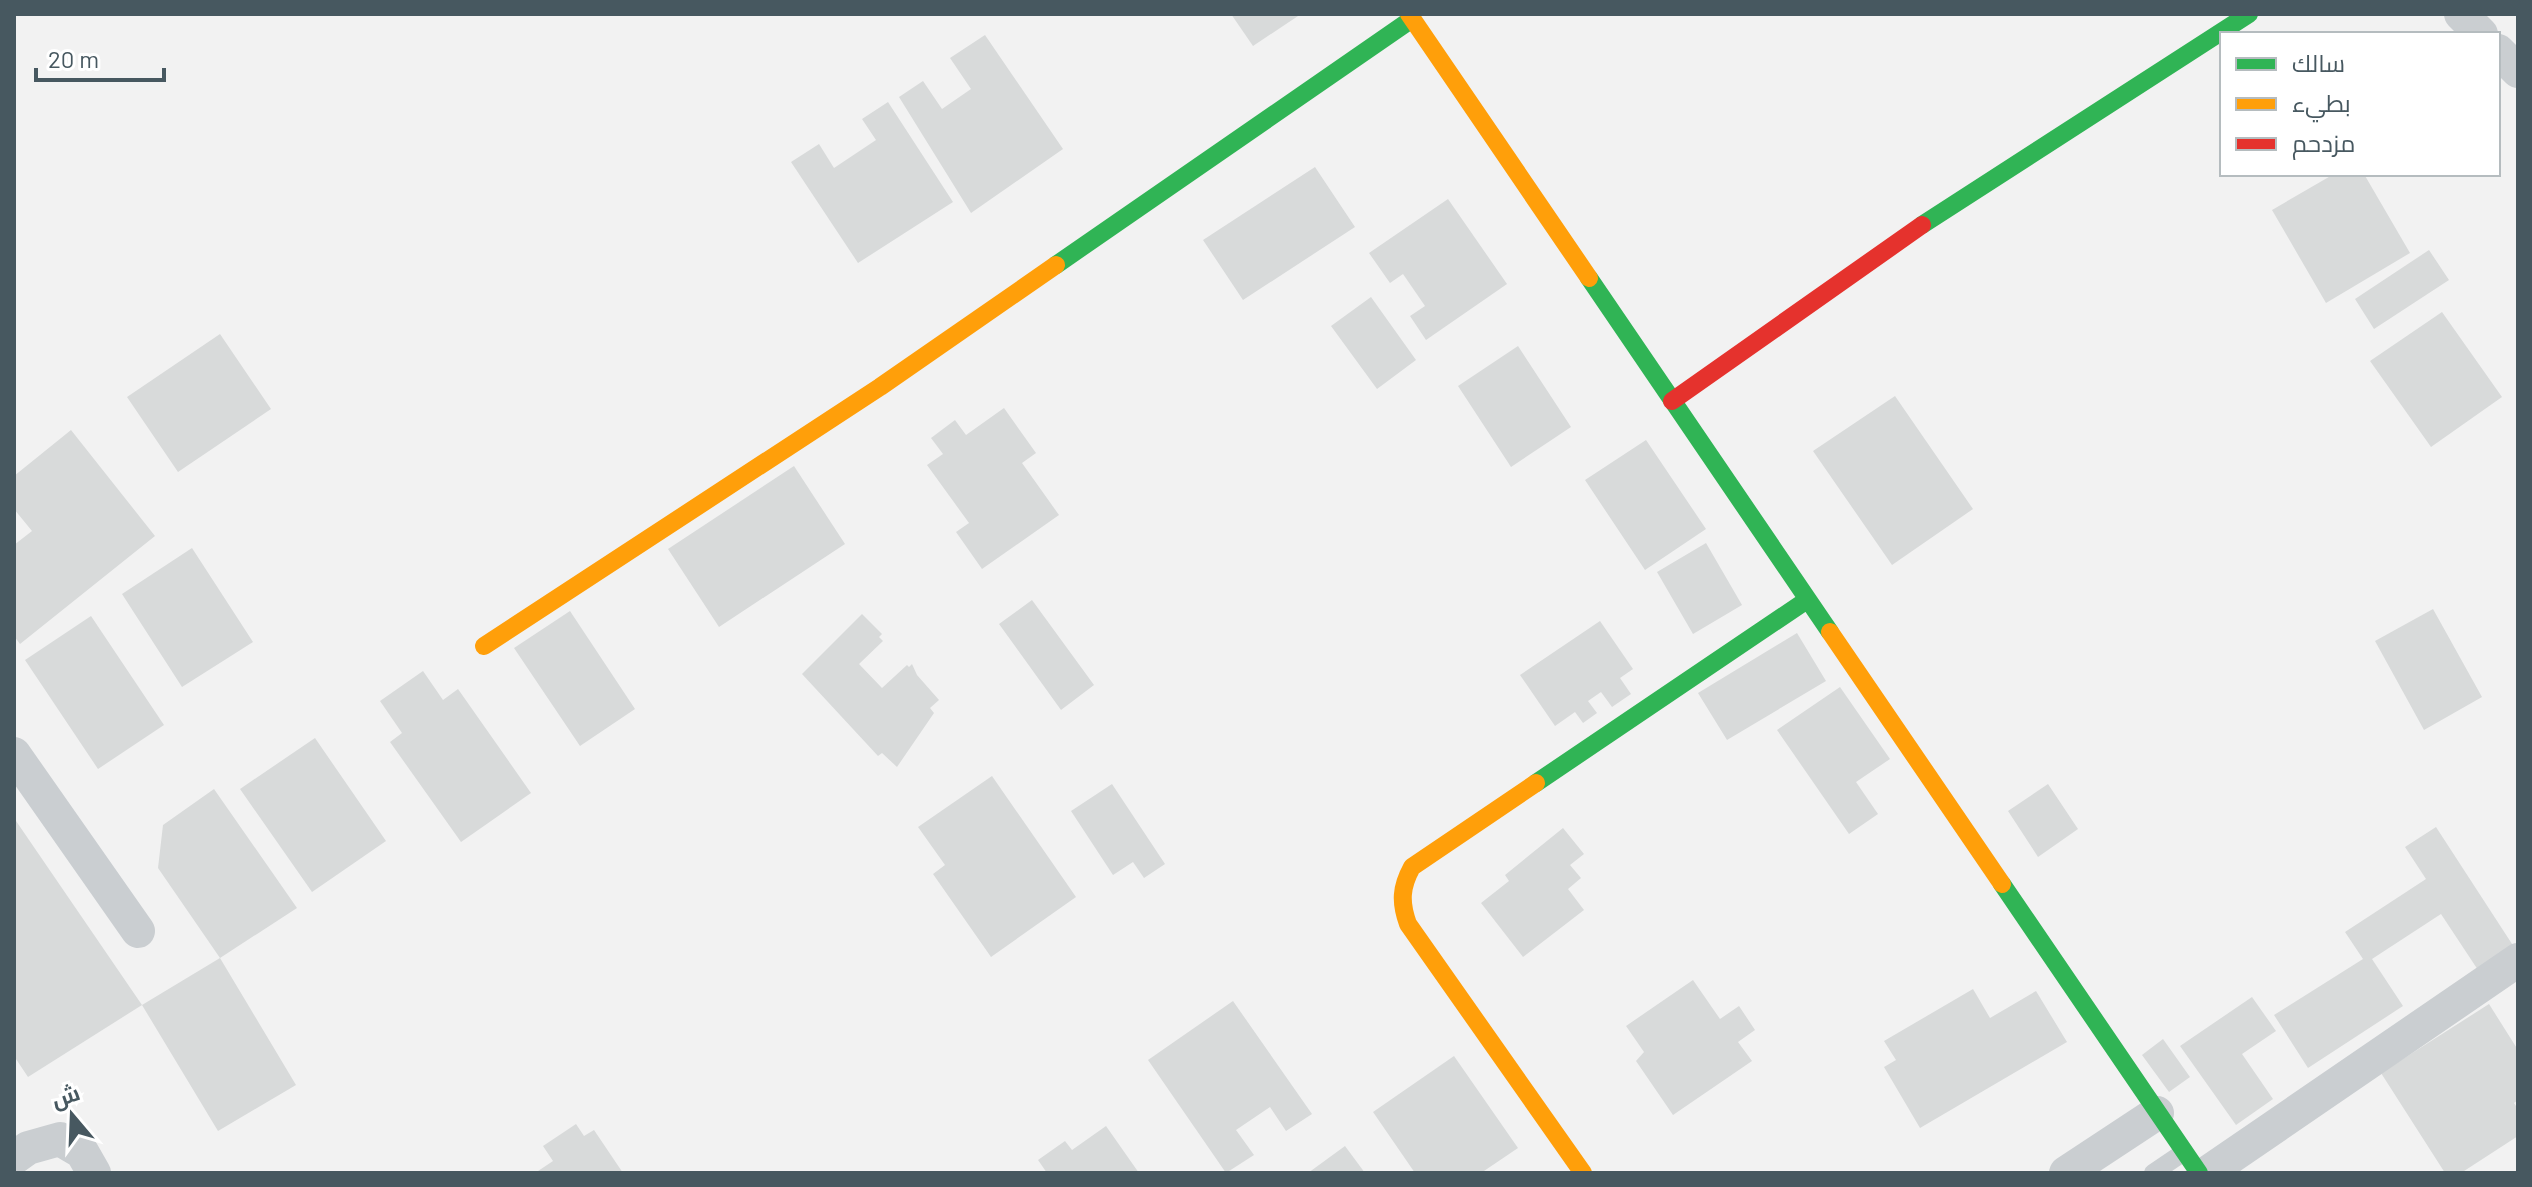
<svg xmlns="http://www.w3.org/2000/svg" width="2532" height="1187" font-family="Barlow,Cairo,sans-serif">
  <rect width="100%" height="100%" fill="#f2f2f2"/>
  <path fill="#d8dada" d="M1231 14H1301L1253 46Z
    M985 35 1063 149 971 213 899 97 923 81 942 109 971 89 950 58Z
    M888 102 953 202 858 263 791 162 819 144 834 168 876 140 862 119Z
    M1315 167 1355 227 1243 300 1203 240Z
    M2334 174H2364L2410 253 2326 303 2272 210Z
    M1448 199 1507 284 1426 340 1410 316 1425 306 1403 274 1390 283 1369 253Z
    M2429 250 2449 280 2374 329 2355 299Z
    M1371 297 1416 360 1377 389 1331 326Z
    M2442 312 2502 397 2431 447 2370 361Z
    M220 334 271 409 178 472 127 397Z
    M1518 346 1571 427 1511 467 1458 386Z
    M1895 396 1973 509 1892 565 1813 451Z
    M1004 408 1036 453 1022 463 1059 515 982 569 956 532 969 523 927 465 943 454 931 438 955 420 966 435Z
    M71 430 155 536 20 644 14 636V545L32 531 14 509V476Z
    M1646 440 1706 529 1645 570 1585 480Z
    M794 466 845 544 719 627 668 549Z
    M1706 543 1742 605 1693 634 1657 572Z
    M192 548 253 642 182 687 122 594Z
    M1032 600 1094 685 1061 710 999 624Z
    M2433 609 2482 697 2424 730 2375 641Z
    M570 611 635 709 580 746 514 648Z
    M862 614 882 634 879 637 883 641 859 664 882 688 907 665 909 667 912 664 917 675 939 700 930 708 934 713 897 767 882 753 878 756 802 674Z
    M91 616 164 725 98 769 25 660Z
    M1600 621 1633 669 1620 678 1631 694 1612 707 1601 692 1588 701 1597 713 1583 723 1575 712 1555 726 1520 675Z
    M1797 633 1826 681 1727 740 1698 693Z
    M423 671 443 700 458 689 531 793 461 842 390 742 402 733 380 701Z
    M1840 687 1890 759 1856 782 1878 814 1849 834 1777 730Z
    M315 738 386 841 312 892 240 789Z
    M992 776 1076 897 991 957 933 874 945 865 918 827Z
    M1112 784 1165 864 1144 878 1133 862 1113 875 1071 811Z
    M2048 784 2078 829 2038 857 2008 811Z
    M214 789 297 908 220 958 296 1085 218 1131 142 1005 220 958 158 868 163 825Z
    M14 818 142 1005 28 1077 14 1056Z
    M2436 827 2514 947 2478 970 2441 914 2372 959 2403 1006 2308 1068 2274 1015 2363 959 2345 932 2426 879 2405 847Z
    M1563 828 1584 854 1570 865 1581 878 1568 889 1584 910 1523 957 1481 903 1509 881 1505 875Z
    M1693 980 1720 1019 1739 1006 1755 1030 1738 1042 1752 1061 1673 1115 1636 1061 1644 1052 1626 1026Z
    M1973 989 1990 1018 2036 991 2067 1042 1920 1128 1884 1067 1896 1060 1884 1041Z
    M2252 997 2276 1031 2242 1054 2273 1099 2236 1125 2180 1046Z
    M1233 1001 1312 1114 1286 1131 1270 1107 1236 1130 1254 1155 1226 1173 1148 1060Z
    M2489 1004 2518 1050V1100L2514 1103 2518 1109V1136L2461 1173H2445L2381 1073Z
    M2163 1039 2190 1077 2169 1092 2142 1055Z
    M1454 1056 1518 1148 1481 1173H1415L1373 1112Z
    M576 1124 584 1136 594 1130 623 1173H535L553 1161 543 1146Z
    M1106 1126 1139 1173H1047L1038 1160 1065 1141 1072 1150Z
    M1345 1146 1365 1173H1308Z"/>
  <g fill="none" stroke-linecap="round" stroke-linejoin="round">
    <path stroke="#caced1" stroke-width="18" d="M2153 1173 2184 1152"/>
    <path stroke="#caced1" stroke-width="34" d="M2461 14 2481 34
      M2498 51 2518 71
      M14 754 138 931
      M14 1158 28 1148 60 1139 82 1152 94 1173
      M2066 1173 2157 1113
      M2207 1173 2518 960"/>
    <path stroke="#30b455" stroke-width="18" d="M1922 225 2249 14
      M1056 265 1412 19
      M1589 278 1830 632
      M1536 783 1807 600
      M2002 884 2199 1173"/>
    <path stroke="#ff9f0a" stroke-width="18" d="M1409 14 1589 278
      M1830 632 2002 884
      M484 646 880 387 1056 265
      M1536 783 1412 867C1401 887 1400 902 1408 924L1583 1173"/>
    <path stroke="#e5322d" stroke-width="18" d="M1672 401 1922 225"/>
  </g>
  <rect width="2532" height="1187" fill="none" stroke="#475860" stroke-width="32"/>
  <rect x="2220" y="32" width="280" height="144" fill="#ffffff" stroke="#b5bcbf" stroke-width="2"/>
  <rect x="2236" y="58" width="40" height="12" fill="#30b455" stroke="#b5bcbf" stroke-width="2"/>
  <text x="2292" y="72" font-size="24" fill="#475860">سالك</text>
  <rect x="2236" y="98" width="40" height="12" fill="#ff9f0a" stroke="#b5bcbf" stroke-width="2"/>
  <text x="2292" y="112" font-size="24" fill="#475860">بطيء</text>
  <rect x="2236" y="138" width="40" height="12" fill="#e5322d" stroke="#b5bcbf" stroke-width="2"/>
  <text x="2292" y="152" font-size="24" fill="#475860">مزدحم</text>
  <g transform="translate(72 1115) rotate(341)" stroke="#ffffff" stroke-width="6" paint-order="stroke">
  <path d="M0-6L14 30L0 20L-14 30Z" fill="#475860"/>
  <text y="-12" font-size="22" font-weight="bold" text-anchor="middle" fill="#475860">ش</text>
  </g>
  <path d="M36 68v12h128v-12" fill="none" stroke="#475860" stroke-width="4"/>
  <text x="48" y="68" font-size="24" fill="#475860" stroke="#ffffff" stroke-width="6" paint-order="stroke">20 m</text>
</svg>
